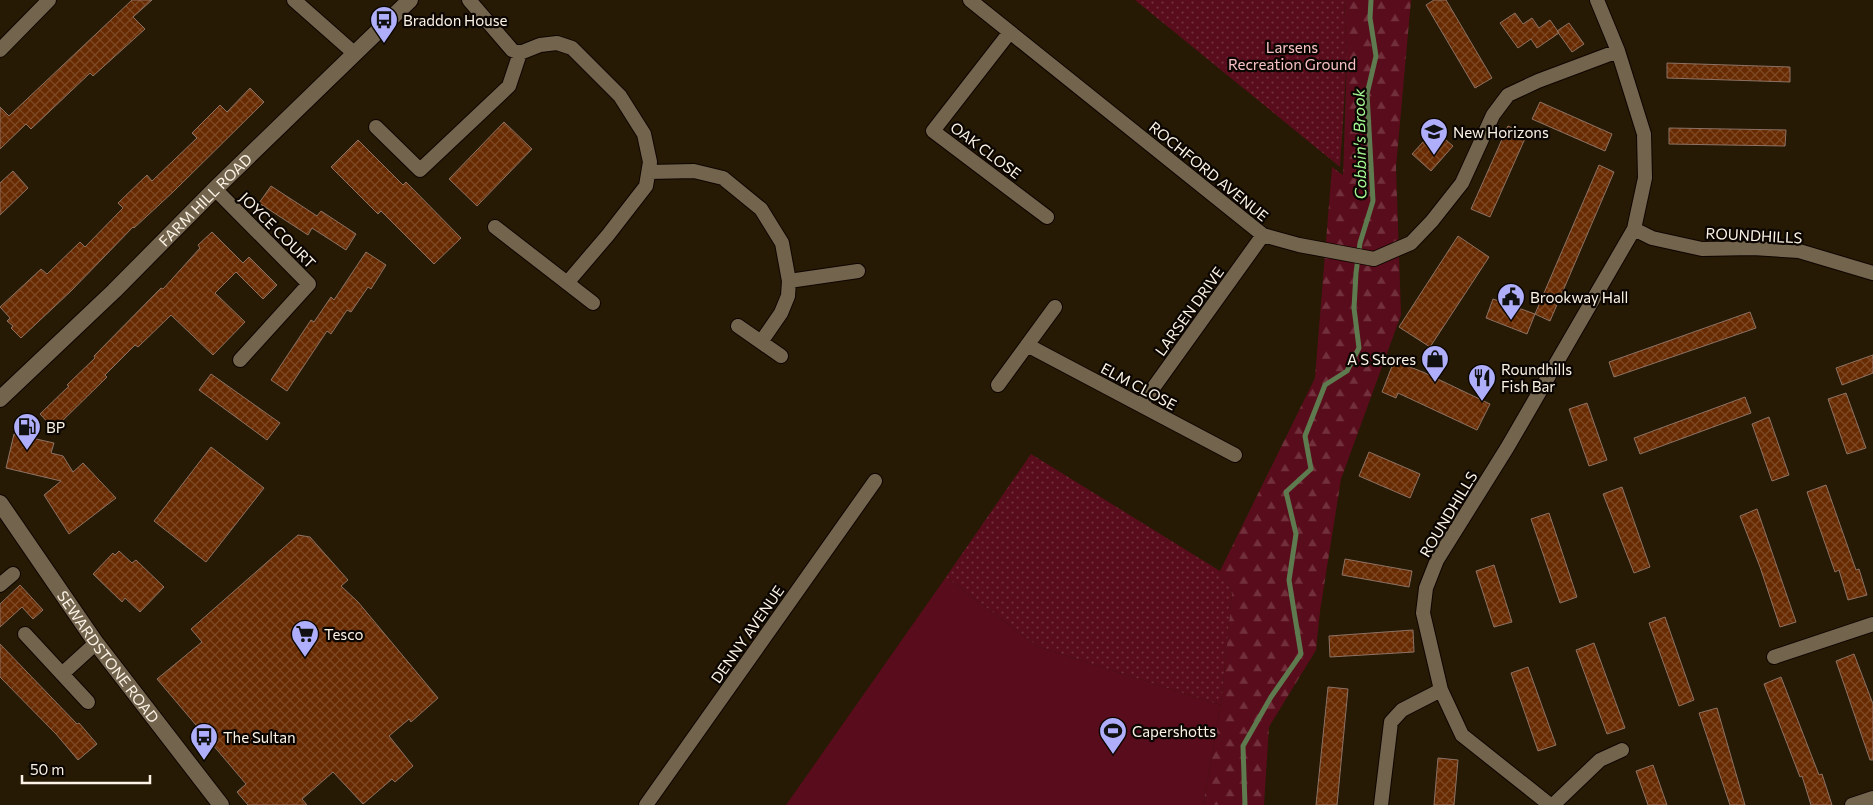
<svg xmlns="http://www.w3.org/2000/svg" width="1873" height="805" font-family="Commissioner,sans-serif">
  <defs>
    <pattern id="forest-firs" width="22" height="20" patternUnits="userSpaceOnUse" patternTransform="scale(1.25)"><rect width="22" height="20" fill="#590c1b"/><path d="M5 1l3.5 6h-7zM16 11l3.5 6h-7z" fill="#72303c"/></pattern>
    <pattern id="park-dots" width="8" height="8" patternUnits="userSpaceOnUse" patternTransform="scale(1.25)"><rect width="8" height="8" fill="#590c1b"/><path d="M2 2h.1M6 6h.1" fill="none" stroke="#72303c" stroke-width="1.8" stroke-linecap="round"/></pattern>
    <pattern id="building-cross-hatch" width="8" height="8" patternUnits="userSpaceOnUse" patternTransform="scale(1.25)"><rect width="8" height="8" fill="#682b01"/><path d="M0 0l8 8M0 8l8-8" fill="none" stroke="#7e4a26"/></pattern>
  </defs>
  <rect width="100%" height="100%" fill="#261a04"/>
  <path fill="#590c1b" d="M946 577 1039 647 1221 705 1203 805H786Z"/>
  <path fill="url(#forest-firs)" d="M1344 0H1411L1396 167 1401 315 1341 479 1320 611 1316 650 1269 727 1264 805H1203L1221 705 1232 591 1220 571 1315 378 1332 167 1343 175 1347 57Z"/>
  <path fill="url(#park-dots)" d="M1135 0H1344L1347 57 1340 167Z
    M1031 454 1220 571 1232 591 1221 705 1039 647 946 577Z"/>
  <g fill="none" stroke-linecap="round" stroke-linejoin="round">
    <path stroke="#5e7b50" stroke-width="5" d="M1245 805 1243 746 1271 697 1301 654 1289 580 1296 534 1286 492 1311 469 1305 436 1325 385 1347 371 1359 348 1354 308 1356 273 1360 243 1373 201 1367 94 1376 56 1370 18 1371 0"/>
  </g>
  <path fill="url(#building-cross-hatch)" stroke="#8c7164" d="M132 0H152L133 17 145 29 93 76 90 73 31 129 26 124 0 149V107L9 116Z
    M1434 0H1446L1492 78 1475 88 1426 5Z
    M1515 13 1523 24 1532 18 1539 28 1550 20 1559 33 1537 48 1531 39 1518 48 1500 23Z
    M1569 23 1584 44 1572 52 1557 31Z
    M1667 63 1790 67V82L1667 78Z
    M250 88 264 102 174 191 134 228 133 227 71 291 21 338 11 328 13 326 7 321 10 318 0 307 41 269 47 274 80 242 85 247 123 208 118 203 147 175 152 181 197 138 192 133 220 105 227 112Z
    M1540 102 1612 134 1605 151 1532 119Z
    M504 122 532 149 477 206 449 179Z
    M1508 126 1527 134 1490 217 1471 209Z
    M1669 128 1786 130 1785 146 1669 144Z
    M1434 130 1453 146 1431 171 1412 154Z
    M358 140 403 185 406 182 461 238 434 264 381 211 378 214 331 167Z
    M1599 165 1614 172 1550 321 1535 314Z
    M13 171 28 188 0 215V183Z
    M271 186 317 216 321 211 356 234 346 250 312 228 308 235 259 203Z
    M212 232 243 263 249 257 277 285 263 299 236 272 215 293 245 322 213 355 171 315 138 347 135 345 105 375 107 377 54 429 40 414 69 386 67 385 95 358 94 356 161 288 163 289 200 248 198 245Z
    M1458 236 1489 257 1430 347 1399 327Z
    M366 252 386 265 371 289 368 287 351 312 347 310 331 334 327 331 287 391 271 380 311 320 314 322 331 297 334 300Z
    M1493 299 1535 314 1527 334 1486 318Z
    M1750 312 1756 328 1614 377 1609 362Z
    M1873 355V373L1842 385 1836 368Z
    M1394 361 1423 372 1490 404 1477 430 1398 393 1396 398 1382 392Z
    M211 374 280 423 267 440 199 390Z
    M1846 393 1866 448 1847 454 1828 399Z
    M1745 397 1751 413 1640 454 1634 438Z
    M1587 403 1607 460 1589 466 1569 409Z
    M1769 417 1789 475 1772 481 1752 424Z
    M14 434 54 443 51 453 63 456 73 472 83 463 116 498 69 534 44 495 61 481 6 468Z
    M211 447 264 488 206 562 154 521Z
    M1369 452 1420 474 1410 498 1359 476Z
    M1826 485 1856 570 1859 569 1867 595 1848 600 1839 570 1835 572 1807 492Z
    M1622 487 1650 567 1634 573 1603 494Z
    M1757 509 1796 622 1780 627 1760 567 1740 516Z
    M1549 513 1577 597 1560 603 1531 519Z
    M298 535 310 537 348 580 341 586 358 602 438 698 411 722 409 719 389 736 413 766 395 782 392 779 363 804 333 772 302 799 307 805H248L237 792 246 784 157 679 202 642 191 629Z
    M119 551 132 563 136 560 164 587 140 612 125 598 122 602 93 574 113 553 115 555Z
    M1345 559 1412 571 1409 587 1342 575Z
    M1494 565 1512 622 1494 627 1476 571Z
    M20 585 43 610 33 619 22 607 0 627V604Z
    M1665 617 1694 700 1679 706 1649 623Z
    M1413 630 1414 652 1330 657 1329 636Z
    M1594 643 1625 728 1607 734 1576 650Z
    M0 644 77 724 79 723 97 744 78 760 56 734 0 677Z
    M1854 654 1873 704V760H1870L1836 661Z
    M1528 667 1556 745 1538 751 1511 673Z
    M1781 677 1819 775 1822 774 1832 805H1811L1802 776 1800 777 1764 684Z
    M1328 687 1348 689 1337 805H1316Z
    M1717 708 1745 805H1730L1699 713Z
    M1438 758 1458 760 1454 805H1434Z
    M1653 765 1667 805H1648L1636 771Z"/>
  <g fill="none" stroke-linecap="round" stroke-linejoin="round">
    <defs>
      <path id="minor" d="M294 0 354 53
        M469 0 512 50 520 53 540 45 557 43 572 48 620 96 644 134 650 162 646 186 608 235 567 283
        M970 0 1263 235 1299 245 1374 259 1411 243 1432 221 1462 183 1493 115 1508 95 1538 81 1618 51
        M1010 32 933 131 1047 217
        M0 50 49 0
        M376 127 420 170 509 86 520 53
        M649 172 694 171 723 178 761 209 782 243 789 281 788 296 781 313 761 342
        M215 189 309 284 240 360
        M495 227 593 303
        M1634 229 1652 238 1702 249 1753 248 1799 251 1873 273
        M789 281 858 271
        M738 326 781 356
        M1027 345 1235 455
        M998 385 1055 307
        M1141 405 1263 235
        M0 585 13 574
        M25 634 88 702
        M1774 657 1873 624
        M62 674 96 643
        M646 805 875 481
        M1381 805 1391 722 1402 710 1441 690
        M1550 805 1462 735 1441 690 1423 613 1426 588 1437 560 1507 448 1634 229 1645 178 1644 134 1618 51 1597 0
        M1553 805 1600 760 1622 750
        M1852 805 1873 798"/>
      <g id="tertiary">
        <path id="s1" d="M0 399 114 291 215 189 410 0"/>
        <path id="s2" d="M0 503 96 643 221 805"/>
      </g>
    </defs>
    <use href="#minor" stroke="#0f0500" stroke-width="16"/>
    <use href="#tertiary" stroke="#0f0500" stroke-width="18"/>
    <use href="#minor" stroke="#73644d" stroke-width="14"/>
    <use href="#tertiary" stroke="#73644d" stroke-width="16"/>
  </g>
  <defs>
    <symbol id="bus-pin" viewBox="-11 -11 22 30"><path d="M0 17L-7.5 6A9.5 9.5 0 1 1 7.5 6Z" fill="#afaefa" stroke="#0b0601"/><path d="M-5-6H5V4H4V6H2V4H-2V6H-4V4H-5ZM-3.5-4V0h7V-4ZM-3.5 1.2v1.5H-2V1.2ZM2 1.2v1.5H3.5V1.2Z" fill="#111"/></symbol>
    <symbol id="school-pin" viewBox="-11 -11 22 30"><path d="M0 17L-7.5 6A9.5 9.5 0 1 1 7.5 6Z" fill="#afaefa" stroke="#0b0601"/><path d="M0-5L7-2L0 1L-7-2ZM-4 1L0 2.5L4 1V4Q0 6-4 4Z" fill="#111"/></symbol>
    <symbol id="civic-pin" viewBox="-11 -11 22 30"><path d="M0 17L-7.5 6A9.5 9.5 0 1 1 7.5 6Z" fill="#afaefa" stroke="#0b0601"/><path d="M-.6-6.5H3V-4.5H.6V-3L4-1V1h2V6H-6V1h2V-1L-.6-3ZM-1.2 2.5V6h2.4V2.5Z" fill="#111"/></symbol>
    <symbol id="shop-pin" viewBox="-11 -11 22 30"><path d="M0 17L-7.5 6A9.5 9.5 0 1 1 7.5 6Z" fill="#afaefa" stroke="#0b0601"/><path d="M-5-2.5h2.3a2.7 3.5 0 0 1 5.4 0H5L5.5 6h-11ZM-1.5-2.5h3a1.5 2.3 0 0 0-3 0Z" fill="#111"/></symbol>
    <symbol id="restaurant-pin" viewBox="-11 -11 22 30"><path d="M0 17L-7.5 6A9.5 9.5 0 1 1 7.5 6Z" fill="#afaefa" stroke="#0b0601"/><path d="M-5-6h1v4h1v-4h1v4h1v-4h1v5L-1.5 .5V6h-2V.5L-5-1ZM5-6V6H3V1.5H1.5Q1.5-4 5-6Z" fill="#111"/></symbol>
    <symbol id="fuel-pin" viewBox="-11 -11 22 30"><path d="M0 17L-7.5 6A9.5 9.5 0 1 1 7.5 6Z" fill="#afaefa" stroke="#0b0601"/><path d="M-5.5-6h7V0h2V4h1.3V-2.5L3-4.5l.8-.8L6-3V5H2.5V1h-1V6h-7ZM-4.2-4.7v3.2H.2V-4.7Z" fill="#111"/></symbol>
    <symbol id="supermarket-pin" viewBox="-11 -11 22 30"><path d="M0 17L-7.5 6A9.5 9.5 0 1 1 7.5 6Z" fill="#afaefa" stroke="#0b0601"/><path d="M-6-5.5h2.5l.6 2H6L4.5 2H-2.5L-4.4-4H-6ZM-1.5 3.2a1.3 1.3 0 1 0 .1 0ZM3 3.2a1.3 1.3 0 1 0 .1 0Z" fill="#111"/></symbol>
    <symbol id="stadium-pin" viewBox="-11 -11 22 30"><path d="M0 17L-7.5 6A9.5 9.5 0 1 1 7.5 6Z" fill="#afaefa" stroke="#0b0601"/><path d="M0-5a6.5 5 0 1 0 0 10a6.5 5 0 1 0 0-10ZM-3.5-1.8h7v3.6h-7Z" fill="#111"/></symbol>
  </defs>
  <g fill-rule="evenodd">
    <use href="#bus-pin" x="368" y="4" width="32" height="43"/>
    <use href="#school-pin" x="1418" y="116" width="32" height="43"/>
    <use href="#civic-pin" x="1495" y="281" width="32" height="43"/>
    <use href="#shop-pin" x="1419" y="343" width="32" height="43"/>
    <use href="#restaurant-pin" x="1466" y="362" width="32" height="43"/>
    <use href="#fuel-pin" x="11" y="411" width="32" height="43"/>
    <use href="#supermarket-pin" x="289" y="618" width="32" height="43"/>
    <use href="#stadium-pin" x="1097" y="715" width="32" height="43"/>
    <use href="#bus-pin" x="188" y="721" width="32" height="43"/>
  </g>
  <g text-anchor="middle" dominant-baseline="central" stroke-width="4.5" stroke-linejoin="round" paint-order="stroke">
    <g font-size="15" fill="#fcf3e6" stroke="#0b0601" text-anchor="start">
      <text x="403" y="20">Braddon House</text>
      <text x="1453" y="132">New Horizons</text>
      <text x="1530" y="297">Brookway Hall</text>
      <text x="1416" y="359" text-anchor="end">A S Stores</text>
      <text x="1501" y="369">Roundhills<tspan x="1501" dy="17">Fish Bar</tspan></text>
      <text x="46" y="427">BP</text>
      <text x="324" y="634">Tesco</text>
      <text x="1132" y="731">Capershotts</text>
      <text x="223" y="737">The Sultan</text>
    </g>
    <g font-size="15" fill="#f8c2c4" stroke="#0b0601">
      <text x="1292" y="47">Larsens<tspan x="1292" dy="17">Recreation Ground</tspan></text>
    </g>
    <g font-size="15" fill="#fcf3e6" stroke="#0b0601">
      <text transform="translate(986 150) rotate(37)">OAK CLOSE</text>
      <text transform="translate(1209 171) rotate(39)">ROCHFORD AVENUE</text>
      <text stroke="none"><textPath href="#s1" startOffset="286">FARM HILL ROAD</textPath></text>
      <text transform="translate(278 230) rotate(45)">JOYCE COURT</text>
      <text transform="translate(1754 235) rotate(3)">ROUNDHILLS</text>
      <text transform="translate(1189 311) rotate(-54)">LARSEN DRIVE</text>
      <text transform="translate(1139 386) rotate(28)">ELM CLOSE</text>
      <text transform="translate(1448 514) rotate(-59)">ROUNDHILLS</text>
      <text transform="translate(747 634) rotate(-55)">DENNY AVENUE</text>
      <text stroke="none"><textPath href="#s2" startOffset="188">SEWARDSTONE ROAD</textPath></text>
    </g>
    <g font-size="16" font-style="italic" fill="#a5f793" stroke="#0b0601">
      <text transform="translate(1359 144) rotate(-91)">Cobbin's Brook</text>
    </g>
  </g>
  <path d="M22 775v8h128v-8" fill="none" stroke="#fcf3e6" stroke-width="2.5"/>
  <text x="30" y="775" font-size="15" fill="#fcf3e6" stroke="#0b0601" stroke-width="4" paint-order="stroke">50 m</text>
</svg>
